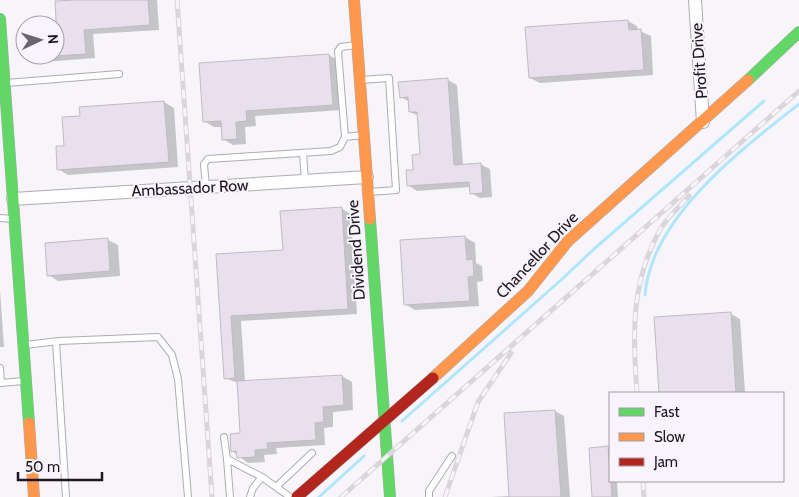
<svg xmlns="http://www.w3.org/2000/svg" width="799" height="497" font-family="Cabin,sans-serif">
  <rect width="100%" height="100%" fill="#f7f5fa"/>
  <path fill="#0003" d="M78 0H157L159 30 93 34 95 58 44 62 35 56 55 55V40H59Z
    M628 21 637 26 638 30 651 36 653 75 540 83 530 78Z
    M329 55 339 61 342 110 255 116 256 126 245 127 246 144 233 145 223 139V127H214L204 121Z
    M448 80 457 85 463 165 480 164 490 169 492 197 480 198 471 193 470 187 417 191 408 185 421 155 419 116 410 112V102L401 97Z
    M164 102 174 108 178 167 68 175 58 169 65 147 81 117Z
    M341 208 351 214 357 314 241 321 245 382 342 376 352 382 353 410 333 412V427L324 428 325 445 276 448 277 454 264 455 265 462 248 463 232 451 242 435 238 383 225 378 217 256 284 251Z
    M465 237 475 243 476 263 482 266 483 281 477 282 479 306 415 310 405 304Z
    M108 240 118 245 120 276 58 281 49 275Z
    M0 290 4 347H0Z
    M731 314 740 319 745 393H661L656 318Z
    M555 411 564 416 570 497H491L511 496Z
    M608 447 610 449V481H617L618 497H593Z"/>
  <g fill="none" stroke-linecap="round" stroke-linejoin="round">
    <path stroke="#b0e6fc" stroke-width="3" d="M645 295C651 217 742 149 799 104
      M402 421 561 280 594 249 764 101
      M319 497 364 456"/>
  </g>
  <path fill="#e8e0ed" stroke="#c0bbc3" d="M76 0H148L150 25 84 30 86 54 55 56V39H57L55 1Z
    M628 20 629 30 641 29 644 70 529 78 525 27Z
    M329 54 333 105 246 111 247 121 236 122 237 139 222 140 221 121 203 122 199 63Z
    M448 78 454 165 481 163 483 193 470 194 469 182 407 186 406 170H413L412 155 420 154 417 112H409L408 97 400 98 398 82Z
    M164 101 169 162 57 170 56 146H64L62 117 80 116 79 107Z
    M342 207 348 309 231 316 235 378 224 379 216 254 283 250 280 211Z
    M465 236 467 260 473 259 474 276 468 277 470 301 404 305 400 240Z
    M108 238 110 271 47 276 45 243Z
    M731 312 736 393H659L654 317Z
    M342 375 344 405 323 407 324 422 315 423 316 440 267 443 268 449 255 450V457L237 458 236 451 231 452 230 434 240 433 237 381Z
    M555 410 561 497H509L504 413Z
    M608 446 612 497H592L589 448Z"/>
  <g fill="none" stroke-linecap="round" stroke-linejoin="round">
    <defs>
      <path id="lane" d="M361 80 389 78 396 190 369 192
        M6 83 119 74
        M345 137 363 135
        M303 153 305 181
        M206 187 204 164 208 159 331 151 340 147 345 137 338 51 341 47 356 45
        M0 218 13 219
        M56 342 66 497
        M25 345 59 341 158 337 172 355 178 379 188 497
        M0 368 1 383
        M0 383 24 381
        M224 437 227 459 262 477 290 497
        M227 459 230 497
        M276 487 312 453
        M250 497 253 488 262 477
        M429 497V491L452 456"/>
      <path id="street" d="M695 0 703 122
        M13 199 367 177"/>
      <path id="fast" d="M0 19 29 423
        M748 80 799 32
        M370 219 390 497"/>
      <path id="slow" d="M354 0 370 219
        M433 378 528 291 568 241 748 80
        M29 423 34 497"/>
      <path id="jam" d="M297 497 433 378"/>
    </defs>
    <use href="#lane" stroke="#aeabb2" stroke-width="8"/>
    <use href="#street" stroke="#aeabb2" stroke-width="14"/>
    <use href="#fast" stroke="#aeabb2" stroke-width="12"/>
    <use href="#slow" stroke="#aeabb2" stroke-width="12"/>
    <use href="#jam" stroke="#aeabb2" stroke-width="12"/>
    <use href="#lane" stroke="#fefefe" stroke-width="6"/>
    <use href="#street" stroke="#fefefe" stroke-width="12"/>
    <use href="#fast" stroke="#63d668" stroke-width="11"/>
    <use href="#slow" stroke="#ff974d" stroke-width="11"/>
    <use href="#jam" stroke="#b3261e" stroke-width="11"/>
    <defs>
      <path id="rail" d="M177 0 212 497
        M637 393C633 333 630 283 661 228 668 217 680 206 689 196
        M643 481 644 497
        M341 497 799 91
        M445 497 478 402 511 353"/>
    </defs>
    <use href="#rail" stroke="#d8d6d9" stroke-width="5"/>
    <use href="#rail" stroke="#f7f4fb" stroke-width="3" stroke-dasharray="9" stroke-linecap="butt"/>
  </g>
  <g text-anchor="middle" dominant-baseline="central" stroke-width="4" stroke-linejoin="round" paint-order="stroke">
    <g font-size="16" fill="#1e1723" stroke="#f7f4fb">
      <text transform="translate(699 61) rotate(-94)">Profit Drive</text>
      <text transform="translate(190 188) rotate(-3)">Ambassador Row</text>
      <text transform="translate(356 250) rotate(-94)">Dividend Drive</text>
      <text transform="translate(537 255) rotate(-47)">Chancellor Drive</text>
    </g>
  </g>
  <rect x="609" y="392" width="175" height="90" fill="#f7f4fb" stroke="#a09ca5"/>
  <rect x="619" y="408" width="25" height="8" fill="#63d668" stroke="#a09ca5"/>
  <text x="654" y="417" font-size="15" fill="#1e1723">Fast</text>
  <rect x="619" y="433" width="25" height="8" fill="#ff974d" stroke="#a09ca5"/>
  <text x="654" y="442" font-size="15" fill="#1e1723">Slow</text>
  <rect x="619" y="458" width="25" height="8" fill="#b3261e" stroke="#a09ca5"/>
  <text x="654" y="467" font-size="15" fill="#1e1723">Jam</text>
  <g transform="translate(40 40) rotate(86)"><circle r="24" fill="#f7f4fb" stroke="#a09ca5"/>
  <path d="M0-4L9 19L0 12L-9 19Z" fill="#6a656e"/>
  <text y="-8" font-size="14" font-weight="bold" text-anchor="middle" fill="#1e1723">N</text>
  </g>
  <path d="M18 472v8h84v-8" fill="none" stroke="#1e1723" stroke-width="2.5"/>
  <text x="25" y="472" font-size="15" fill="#1e1723" stroke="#f7f4fb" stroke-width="4" paint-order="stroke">50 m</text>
</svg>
